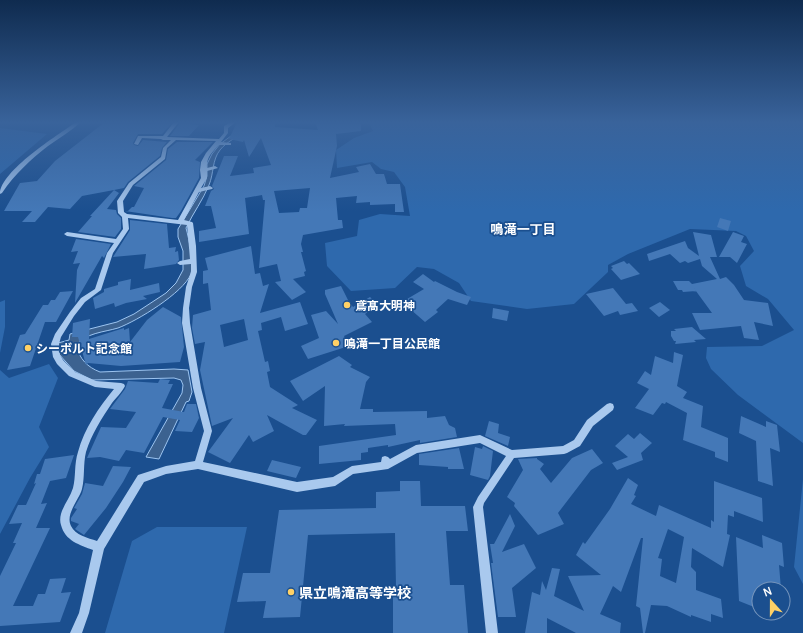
<svg xmlns="http://www.w3.org/2000/svg" width="803" height="633" font-family="Manrope,'Noto Sans JP',sans-serif">
  <rect width="100%" height="100%" fill="#1b4f8f"/>
  <path fill="#2e69ad" d="M366 122H803V443L738 395 711 369 706 358 707 347 762 346 794 330 768 299 746 286 740 266 754 251 746 236 736 231 690 229 628 254 608 265V272L574 304 527 309 471 301 459 283 434 269 417 267 395 288 351 291 327 266 325 243 357 236 359 220 380 214 410 216 405 187 394 172 381 169 372 162 337 168 336 150 354 138 373 131 369 123Z
    M0 128 47 134 0 174Z
    M5 300V327L0 353V302Z
    M49 364 58 378 39 427 49 447 30 478 0 534V370L9 378Z
    M803 479V584L794 567Z
    M157 527H247L224 633H105L132 541Z"/>
  <path fill="#3c6290" stroke="#9cc4f0" d="M242 128H250C241 135 227 141 220 150 212 160 214 173 209 185 203 200 193 213 186 228 189 239 194 263 191 274 183 293 137 321 118 328 105 332 84 333 76 346 80 359 87 367 100 372L174 369 188 370 192 392 189 401 186 402 159 459 146 457 182 393 183 385 181 380 174 378 92 380 74 371 58 353V343L69 340 70 334 117 322 134 314 166 293 176 283 183 270V251L178 237V229L204 186 207 176V164L212 154 220 144Z"/>
  <path fill="#4478b7" fill-rule="evenodd" d="M105 122 172 123 162 134H138L133 143 134 145 138 146 143 140 167 142 162 148 160 156 128 182 124 188 114 190 119 193 107 209 116 210 117 214 121 218V229L115 237 78 232 92 216H90L114 190 82 196 70 209 48 207 35 222H22L32 211H4L20 183 37 181 55 161Z
    M237 122H275V127L318 130 315 122H361V131L336 134 337 146 330 178 359 172 356 167 370 164 376 174H384L387 184H400L404 212H395V204L370 205V202L356 203 357 196 336 198 338 220H342L343 228 303 235 301 244 303 252H301L306 271 304 272 305 276 293 279 306 292 292 300 275 282 281 281 277 264 259 268 265 200H263L262 195 245 198 249 234 199 242V231L216 228 211 206H205L211 191 214 189 212 186 224 156H238L230 176 254 173 253 168 271 165 261 138 249 157 244 140 243 142 229 139ZM310 188 307 208H300L299 212 279 213 274 191Z
    M180 123 199 125 189 136H170Z
    M177 142H213L195 160 200 162 199 178 181 211 176 218H172L125 211H128L132 207H134L144 188 134 186 166 160 168 149Z
    M720 218 731 221 728 231 717 227Z
    M130 220 167 224 169 248 176 247 175 252 178 251 179 260 176 264 144 269 146 254 113 257 130 230Z
    M693 232 711 235 717 257H710L720 279 726 277 734 285 744 300 768 303 773 326 754 322 759 340 744 338 741 326 700 330 692 313H712L693 287 696 291 683 292 682 290H678L673 281H689L692 284 717 279 702 266 700 259 688 263 685 261 680 263 670 254 649 261 647 254 685 241 688 248 699 256Z
    M733 232 744 236 741 242 747 244 737 263 730 257H719Z
    M76 239 111 244 104 258 102 256 75 303 77 270 80 263 73 264 78 251 71 252Z
    M251 246 255 274 260 273 263 286 269 284 260 313 300 302 308 324 285 331 281 317 261 323 262 330 258 331 265 362 268 361 270 371 267 372 270 387 298 405 292 408 317 420 306 435H303L267 415 274 431 253 442 249 435 230 463 208 452 233 418 212 426 200 370 205 342 195 344 192 328 193 315 211 310 208 283 203 284V271L208 270 205 258ZM244 319 248 340 224 347 220 325Z
    M624 261 627 264 629 263 640 274 621 280 611 269 613 268 611 266Z
    M423 274 434 282 435 281 457 292 471 297 467 305 448 299 436 310 438 312 425 322 402 302 424 289 413 282Z
    M131 279 130 290 159 283 160 292 143 296 147 299 126 303 115 307 114 303 95 309 93 298 104 292V289L118 285V282Z
    M341 286 348 300 353 307 370 297 378 304 365 314 372 322 344 336 349 346 308 359 301 346 319 338 311 315 326 311 338 324 325 294V290Z
    M613 288 626 304 632 303 638 311 620 315 618 311 604 316 586 294Z
    M73 291 56 322H45L30 366 7 370 20 335 25 334 43 305H48L51 300H55L60 292Z
    M660 302 670 310 659 317 649 308Z
    M163 307 181 317 184 347 180 362 121 366 88 363 86 365 78 337H72L73 323 90 319 89 339 124 328V330L129 328 130 342 147 320Z
    M493 308 509 311 507 321 492 318Z
    M692 327 706 339 694 340 696 342 675 344 676 341H674L671 336V331H676L674 329Z
    M674 352 683 355 677 386 687 392 683 398 703 406 701 427 728 438V462L715 457V452L683 440 687 413 666 402 665 404 662 403 653 415 635 408 649 389 637 383 645 371 651 375 655 356 673 363Z
    M339 356 352 365 350 367 370 377 366 382 360 409H373V412L427 411V418L445 416 449 425 455 428 457 437 420 443V440L388 447V445L368 448V452L361 453V460L319 464V446L396 435 395 424 344 426 345 424 324 426 325 386 303 401 290 381Z
    M160 379 170 380 168 384H173L162 408 184 412 187 404H196L199 418 192 432 175 431 180 420 163 417 144 453 126 450 119 461 100 457 87 458 101 427 126 428 136 412 110 409 125 389 128 381 158 383Z
    M741 416 766 427V421L777 425 780 452 770 448 773 486 758 481 756 441 739 433Z
    M489 421 499 424 498 433 510 437 508 446 485 436Z
    M640 433 652 443 641 453 643 460 617 470 612 463 628 457 615 446 628 434 634 439Z
    M483 446 493 451 490 476 488 480 470 475 475 447 482 449Z
    M459 448 464 469H448V467L419 465V454Z
    M592 449 603 463 591 470 558 513 564 524 538 535 514 506 515 503 507 497 523 470 518 459 537 458V459L544 464 540 469 551 483 572 458Z
    M74 455 66 478 50 481 41 504 47 503 36 528H50L13 606H33L38 594H45L50 579 66 578 61 593 71 592 60 622 0 626V576L16 543H13L22 523 9 524 18 505H26L36 483 34 484 37 474H40L45 459Z
    M272 460 301 467 296 478 267 471Z
    M113 466 131 467 123 482 106 508 84 535 75 529 79 524 71 521V518L77 509 74 508 82 494 85 483 103 486Z
    M628 478 638 485 634 495 636 496 631 504 656 516 659 505 711 528V520L714 522V481L762 498 763 522 734 511V517L728 515 727 534 730 535 723 567 692 548 691 567 696 572V590L721 599 723 618 711 614V622L691 615V617L667 606 651 605 645 633H643L640 608 636 606 643 538H641L621 592 613 586 600 614 621 623 620 633H576L547 618V633H525L532 592 540 595 542 581 546 590 552 568 560 569 554 596 584 611 568 576 601 575 576 555 583 542 585 544 610 509ZM668 529 684 537 676 583 660 576 662 559 658 558Z
    M400 481H420L421 506H465L468 531H446L450 585H464L468 633H393V587H396L395 533 308 535 300 617 263 618 266 601 237 602 243 573H270L279 510 376 508V492L400 491Z
    M510 514 515 526 502 552 524 544 536 568 512 588 516 617H498L491 563H493L490 544H494Z
    M762 535 782 543 784 567 779 565 781 589H758L759 609 739 601 736 537 763 548Z"/>
  <g fill="none" stroke-linecap="round" stroke-linejoin="round">
    <path fill="#a9c9ee" fill-rule="evenodd" d="M76 122H81C71 131 59 138 48 146 30 160 15 174 2 193L0 194C0 171 58 135 76 122Z
      M174 122H179L167 137 219 139 224 133V126L231 122H236L228 128V133L221 142 231 143V145H219C212 152 206 158 207 168L215 166 218 168 207 171V178L201 188 210 186 213 188 212 189 199 192 184 220 192 222 193 223 196 246 197 272 192 287 189 308 190 323 201 388 212 431 203 462 297 482 333 477 352 466 381 462 382 457 385 456 388 457 390 459 416 445 480 435 512 450 563 446 574 440 587 420 607 404 610 403 613 404 614 407 613 410 593 426 580 446 567 453 564 454 514 458 484 503 483 507 498 633H486L473 507 478 497 506 456 480 443 417 453 388 469 353 474 335 486 297 492 198 469 166 474 144 482 104 549 89 613 82 633H70L79 613 93 550C80 545 65 541 61 525 57 512 69 501 73 488 76 477 74 464 78 452 84 429 99 407 114 389L95 387 69 376 57 364 53 357 51 344 55 334 70 312 81 298 95 289 107 253 114 243 67 236 64 234 67 232 116 239 123 229 122 217 118 213 117 201 129 183 161 157 163 148 171 140H163L161 139 142 138 138 145 134 144 138 136H163ZM176 140 216 141 206 153 201 162 200 170 201 178 178 220 127 214 124 212 123 201 133 185 165 159 167 148ZM128 218 187 225 190 259 180 261 177 263 180 265 191 264V272L186 287 183 308 182 323 193 388 204 431 195 461 166 466 138 475 97 541C88 538 75 535 71 526 65 514 79 500 82 489 85 477 83 464 86 452 91 435 102 418 112 403 116 398 122 392 125 386L124 384 121 383 96 381 75 372 63 360 60 355 59 344 61 337 74 316 85 302 101 290 113 253 129 229Z"/>
  </g>
  <linearGradient id="sky" x2="0" y2="1"><stop stop-color="#0f2b4f"/><stop offset="0.58" stop-color="#39639b"/><stop offset="1" stop-color="#39639b" stop-opacity="0"/></linearGradient>
  <rect width="803" height="211" fill="url(#sky)"/>
  <g fill="#ffd166" stroke="#1b4f8f" stroke-width="1.5">
    <circle cx="347" cy="305" r="4"/>
    <circle cx="336" cy="343" r="4"/>
    <circle cx="28" cy="348" r="4"/>
    <circle cx="291" cy="592" r="4"/>
  </g>
  <g text-anchor="middle" dominant-baseline="central" stroke-width="3.5" stroke-linejoin="round" paint-order="stroke">
    <g font-size="12" font-weight="bold" fill="#fff" stroke="#1b4f8f" text-anchor="start">
      <text x="355" y="305">鳶髙大明神</text>
      <text x="344" y="343">鳴滝一丁目公民館</text>
      <text x="36" y="348">シーボルト記念館</text>
    </g>
    <g font-size="13" font-weight="bold" fill="#fff" stroke="#1b4f8f">
      <text x="523" y="229">鳴滝一丁目</text>
    </g>
    <g font-size="14" font-weight="bold" fill="#fff" stroke="#1b4f8f" text-anchor="start">
      <text x="299" y="592">県立鳴滝高等学校</text>
    </g>
  </g>
  <g transform="translate(771 601) rotate(339)"><circle r="19" fill="#1b4f8f" stroke="#7695bc"/>
  <path d="M0-3L7 15L0 10L-7 15Z" fill="#ffd166"/>
  <text y="-6" font-size="11" font-weight="bold" text-anchor="middle" fill="#ffffff">N</text>
  </g>
</svg>
